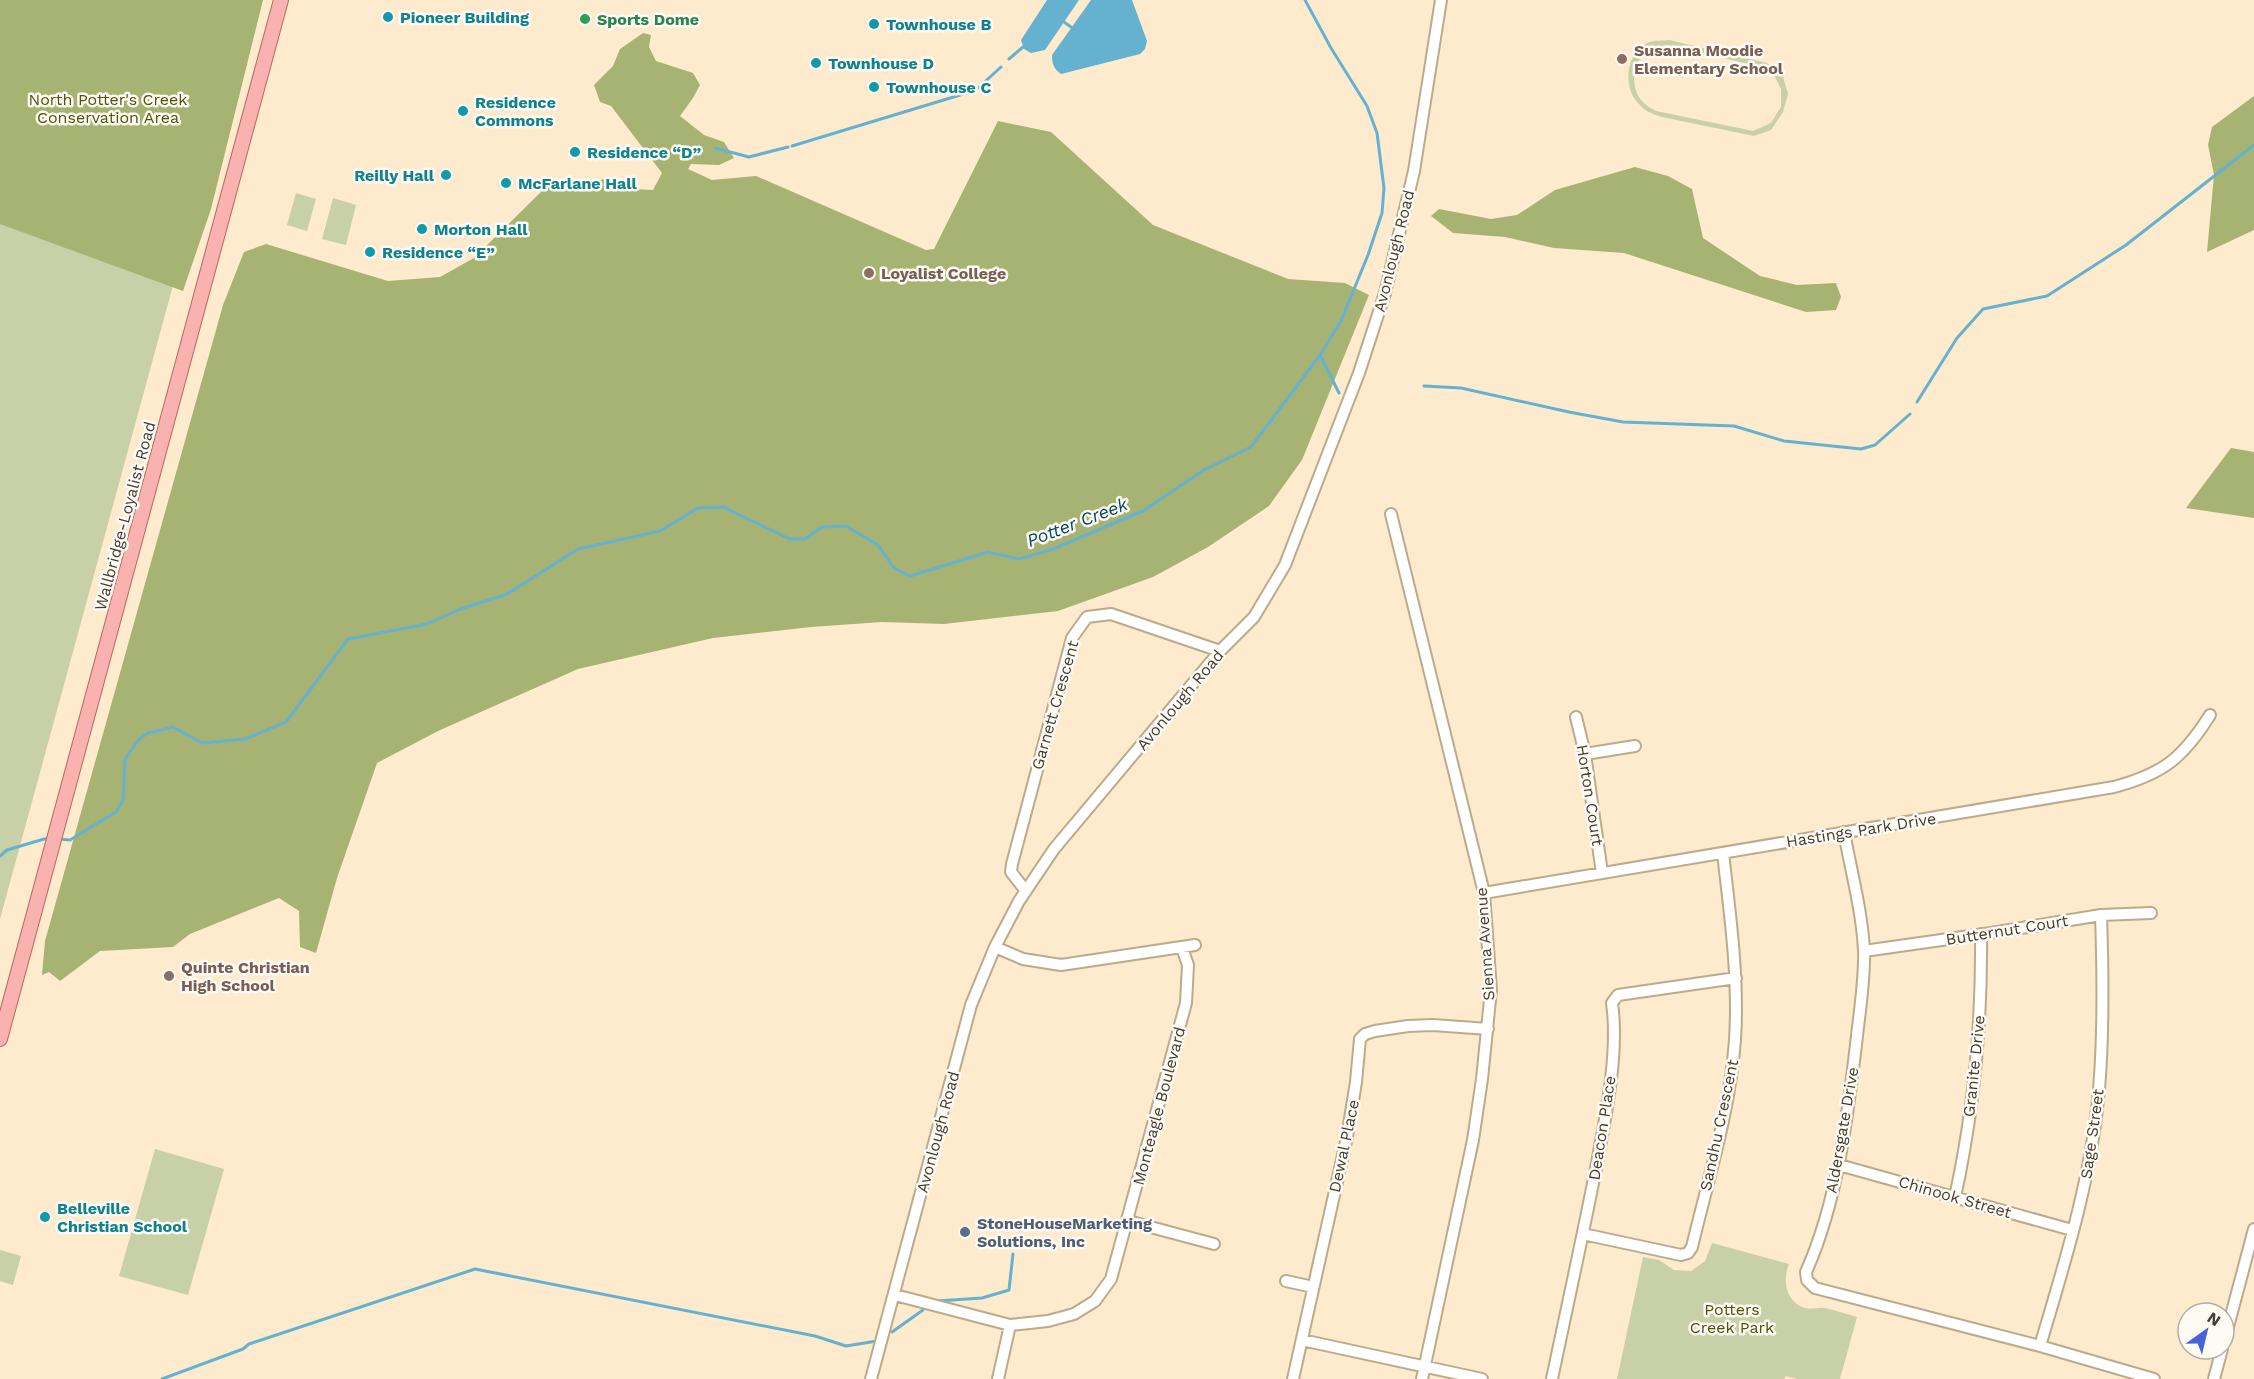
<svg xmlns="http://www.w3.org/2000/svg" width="2254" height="1379" font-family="'Work Sans',sans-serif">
  <rect width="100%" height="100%" fill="#feeacc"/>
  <path fill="#c7d0a6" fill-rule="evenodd" d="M0 0H251L0 919Z
    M1669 40 1767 63 1783 77 1788 94 1783 112 1771 130 1754 136 1662 117C1652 114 1645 111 1638 103 1622 86 1626 51 1650 42 1655 40 1663 41 1669 40ZM1669 45 1765 68 1775 77 1781 89V107L1771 123 1753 131 1656 111C1652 109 1647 106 1644 103 1627 88 1633 54 1655 47 1659 46 1665 45 1669 45Z
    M296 193 316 199 307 231 287 225Z
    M333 198 356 205 346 245 322 239Z
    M155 1149 224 1169 188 1295 119 1276Z
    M1712 1243 1789 1264C1782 1281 1786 1302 1805 1308 1812 1310 1818 1307 1824 1308 1835 1310 1846 1314 1857 1317L1840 1379H1797L1786 1376 1784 1379H1617L1643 1257 1659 1260 1674 1270 1691 1271 1705 1261Z
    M0 1250 21 1256 13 1285 0 1281Z"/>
  <path fill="#a7b372" d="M0 0H263L211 209 183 291 0 224Z
    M643 33 651 35 649 47 656 61 693 73 700 85 693 98 680 116 704 135 724 142 734 158 719 165 691 164 688 169 712 180 756 176 926 250 934 249 998 121 1051 132 1153 225 1288 279 1345 283 1369 295 1302 460 1269 506 1208 547 1153 577 1058 611 944 624 882 622 811 627 713 638 578 669 438 731 377 763 337 878 316 953 300 947 299 911 279 898 190 934 173 947 100 951 60 981 49 972 42 975 45 941 223 305 244 252 266 244 388 281 440 277 474 258 545 188 607 179 633 189 653 190 662 173 611 106 600 102 594 85 613 66 620 49Z
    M2254 96V230L2207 252 2214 175 2208 145 2212 127Z
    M1635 167 1668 176 1692 189 1703 238 1760 276 1797 285 1836 283 1841 297 1836 310 1806 312 1624 253 1554 248 1505 237 1453 233 1431 216 1439 209 1491 219 1517 215 1555 190Z
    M2231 448 2254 452V518L2186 508Z"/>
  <path fill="#65b1d0" d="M1047 0H1079L1045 50 1031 53 1024 49 1021 40Z
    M1091 0H1132L1147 41 1145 49 1140 54 1061 74C1054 69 1052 64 1052 55Z"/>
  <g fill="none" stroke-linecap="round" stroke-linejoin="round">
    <path stroke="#65b1d0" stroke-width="3" d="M1064 22 1071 27
      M1009 59 1023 47
      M792 146 970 92 978 88 1001 67
      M715 148 749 157 788 147
      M1320 355 1339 393
      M1424 386 1461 388 1569 412 1623 422 1734 426 1784 441 1861 449 1875 445 1910 414
      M1917 402 1957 338 1983 309 2047 296 2126 245 2254 145
      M59 839 70 840 116 812 123 801 125 759 139 739 148 733 173 727 202 743 245 739 286 722 348 639 427 624 458 610 507 594 578 549 660 531 698 508 723 507 790 539H805L822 527 846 526 878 545 894 568 910 576 988 552 1019 559 1053 549 1143 511 1204 470 1251 447 1320 355 1341 321 1368 255 1382 213 1384 188 1377 133 1367 106 1331 48 1305 0
      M0 856 7 850 44 839H50
      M937 1301 982 1298 1009 1290 1013 1254
      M892 1332 923 1310
      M162 1379 243 1349 249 1344 475 1269 815 1336 846 1346 877 1341"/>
    <defs>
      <path id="minor" d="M1391 514 1484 893 1491 990 1482 1079 1473 1140 1422 1379
        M1576 717 1585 754 1602 873
        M1585 754 1635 746
        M1844 832C1851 871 1862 911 1864 950 1865 978 1860 1008 1857 1036 1848 1113 1838 1201 1806 1272L1807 1280 1815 1288 2040 1346 2154 1379
        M1026 891 1011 872 1012 864 1072 638 1087 617 1111 614 1220 651
        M1484 893 2114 787C2163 774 2183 758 2210 715
        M995 947 1023 959 1061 965 1195 945
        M1864 951 1991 933 2101 915 2151 913
        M1839 1165 2072 1230
        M1955 1197C1974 1110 1982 1023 1981 934
        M1128 1221 1214 1244
        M1583 1234 1681 1255 1688 1253 1692 1247C1708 1179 1730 1111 1735 1040 1739 977 1730 915 1723 853
        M1286 1281 1313 1287
        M895 1295 1010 1325 1048 1321 1074 1314 1095 1301 1111 1279 1186 1003 1188 965 1182 948
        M1302 1340 1482 1379
        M2224 1342 2254 1229
        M2040 1346C2065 1262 2092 1176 2099 1089 2104 1031 2103 973 2101 915
        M871 1379 971 1005 995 947 1019 901 1054 849 1220 651 1254 617 1285 565 1359 373 1385 293 1414 171 1441 0
        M998 1379 1010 1325
        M1293 1379 1347 1137 1356 1082 1360 1039 1365 1034 1375 1031 1408 1026 1433 1025 1488 1029
        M1552 1379C1567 1307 1583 1235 1597 1163 1606 1114 1619 1053 1612 1003L1618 995 1736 978
        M2214 1379 2222 1349"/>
      <path id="major" d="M0 1039 281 0"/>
    </defs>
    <use href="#minor" stroke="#bcaa8d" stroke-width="14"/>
    <use href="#major" stroke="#b76761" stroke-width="16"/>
    <use href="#minor" stroke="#fff" stroke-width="10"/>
    <use href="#major" stroke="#f9b2b0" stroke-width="14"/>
  </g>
  <g fill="#0f9aa8" stroke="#fefaf4" stroke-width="2">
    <circle cx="388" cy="17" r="6"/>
    <circle cx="874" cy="24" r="6"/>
    <circle cx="816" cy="63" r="6"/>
    <circle cx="874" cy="87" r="6"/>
    <circle cx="463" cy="111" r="6"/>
    <circle cx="575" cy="152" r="6"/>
    <circle cx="446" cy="175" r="6"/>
    <circle cx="506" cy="183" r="6"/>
    <circle cx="422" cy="229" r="6"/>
    <circle cx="370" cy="252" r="6"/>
    <circle cx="45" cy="1217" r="6"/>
  </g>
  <circle fill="#2e9e5b" stroke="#fefaf4" stroke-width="2" cx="585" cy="19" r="6"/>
  <g fill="#8d6e63" stroke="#fefaf4" stroke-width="2">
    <circle cx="1622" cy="59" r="6"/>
    <circle cx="869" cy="273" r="6"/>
    <circle cx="169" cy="976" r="6"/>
  </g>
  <circle fill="#5c6f8a" stroke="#fefaf4" stroke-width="2" cx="965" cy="1232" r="6"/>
  <g text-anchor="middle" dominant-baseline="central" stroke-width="5" stroke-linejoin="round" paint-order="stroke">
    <g font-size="16" font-weight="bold" fill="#0d838f" stroke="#fefaf4" text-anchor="start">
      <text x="400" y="17">Pioneer Building</text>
      <text x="886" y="24">Townhouse B</text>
      <text x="828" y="63">Townhouse D</text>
      <text x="886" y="87">Townhouse C</text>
      <text x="475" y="102">Residence<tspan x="475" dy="18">Commons</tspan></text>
      <text x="587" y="152">Residence “D”</text>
      <text x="434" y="175" text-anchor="end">Reilly Hall</text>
      <text x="518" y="183">McFarlane Hall</text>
      <text x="434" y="229">Morton Hall</text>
      <text x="382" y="252">Residence “E”</text>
      <text x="57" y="1208">Belleville<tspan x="57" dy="18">Christian School</tspan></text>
    </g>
    <g font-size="16" font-weight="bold" fill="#27864d" stroke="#fefaf4" text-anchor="start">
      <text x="597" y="19">Sports Dome</text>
    </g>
    <g font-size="16" font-weight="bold" fill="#785e54" stroke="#fefaf4" text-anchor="start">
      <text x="1634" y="50">Susanna Moodie<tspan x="1634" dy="18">Elementary School</tspan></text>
      <text x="881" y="273">Loyalist College</text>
      <text x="181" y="967">Quinte Christian<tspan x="181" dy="18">High School</tspan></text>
    </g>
    <g font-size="16" fill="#4c5509" stroke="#fefaf4">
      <text x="108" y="99">North Potter's Creek<tspan x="108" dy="18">Conservation Area</tspan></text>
      <text x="1732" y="1309">Potters<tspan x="1732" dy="18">Creek Park</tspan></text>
    </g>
    <g font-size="16" fill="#433c30" stroke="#fefaf4">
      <text transform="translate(1394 251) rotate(-76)">Avonlough Road</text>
      <text transform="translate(125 516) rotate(-75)">Wallbridge-Loyalist Road</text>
      <text transform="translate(1180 700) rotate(-50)">Avonlough Road</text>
      <text transform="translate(1055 705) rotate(-74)">Garnett Crescent</text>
      <text transform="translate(1590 795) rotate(81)">Horton Court</text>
      <text transform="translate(1861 830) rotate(-9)">Hastings Park Drive</text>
      <text transform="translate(2007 930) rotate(-9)">Butternut Court</text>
      <text transform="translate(1485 944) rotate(-94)">Sienna Avenue</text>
      <text transform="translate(1974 1066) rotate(-84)">Granite Drive</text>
      <text transform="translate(1159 1106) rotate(-75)">Monteagle Boulevard</text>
      <text transform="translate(1719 1125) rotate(-78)">Sandhu Crescent</text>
      <text transform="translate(1602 1128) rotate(-81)">Deacon Place</text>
      <text transform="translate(1842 1130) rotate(-80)">Aldersgate Drive</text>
      <text transform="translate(938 1132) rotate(-75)">Avonlough Road</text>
      <text transform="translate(2092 1134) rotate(-82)">Sage Street</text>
      <text transform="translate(1344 1146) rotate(-78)">Dewal Place</text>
      <text transform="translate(1955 1197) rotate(16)">Chinook Street</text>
    </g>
    <g font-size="16" font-weight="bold" fill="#4e5e75" stroke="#fefaf4" text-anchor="start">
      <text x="977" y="1223">StoneHouseMarketing<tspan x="977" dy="18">Solutions, Inc</tspan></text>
    </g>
    <g font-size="18" font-style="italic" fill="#04485e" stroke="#fefaf4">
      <text transform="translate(1077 522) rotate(-21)">Potter Creek</text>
    </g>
  </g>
  <g transform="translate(2206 1331) rotate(34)"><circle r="28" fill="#fefaf4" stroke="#b3aea6" stroke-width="1.5"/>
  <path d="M0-4.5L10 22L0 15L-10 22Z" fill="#4564d7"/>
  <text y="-9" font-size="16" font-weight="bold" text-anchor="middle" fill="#433c30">N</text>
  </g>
</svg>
